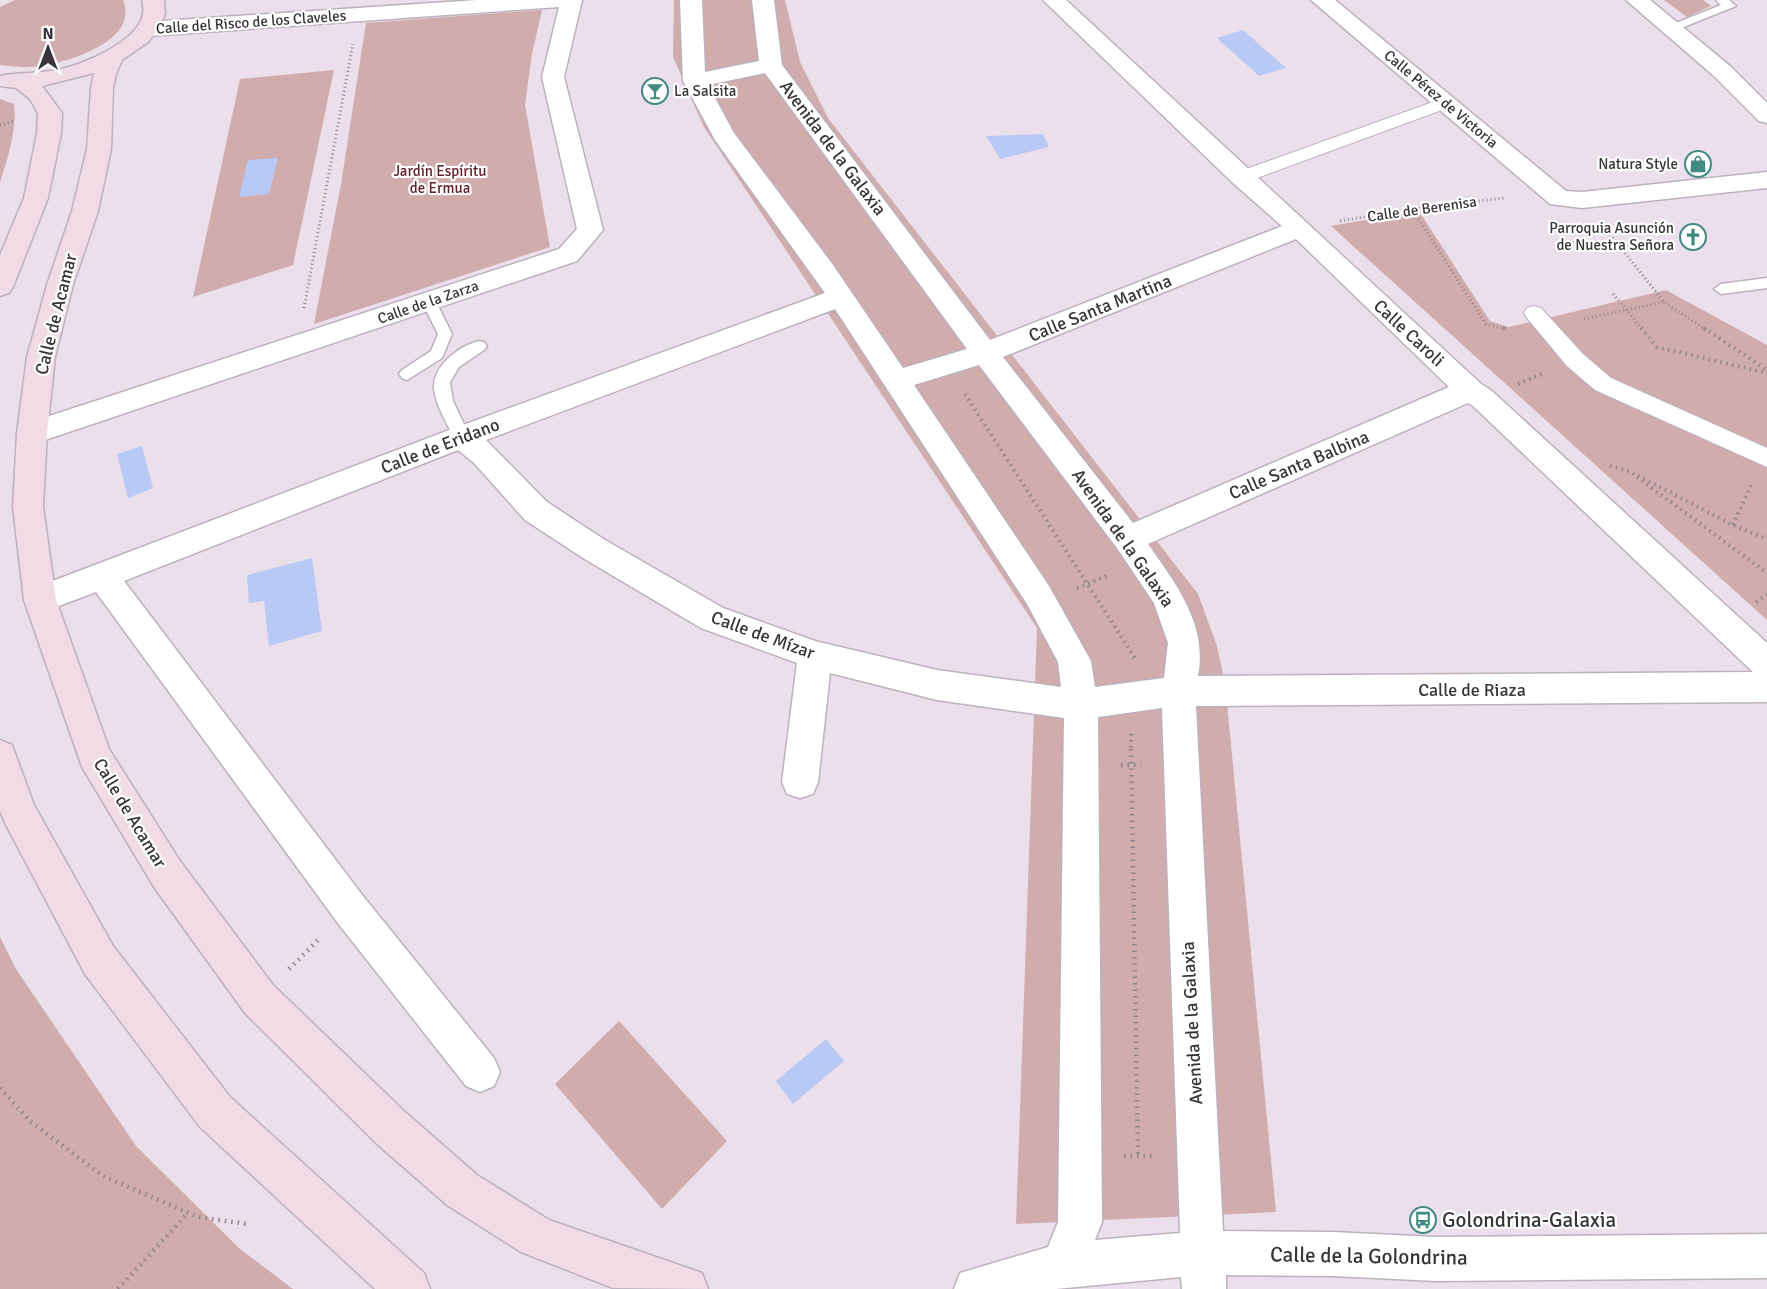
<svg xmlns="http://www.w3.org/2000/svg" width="1767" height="1289" font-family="Signika,sans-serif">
  <rect width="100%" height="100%" fill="#eadfeb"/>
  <path fill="#d0acad" d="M15 0H123C139 39 75 60 46 65 31 68 15 67 0 65V7Z
    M674 0H785L800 62 828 118 1198 594 1217 646 1225 683 1276 1212 1016 1224 1037 628 704 127 673 57Z
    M1664 0H1703L1711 6 1687 17Z
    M542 10 532 54 525 105 550 247 314 324 341 184 366 23Z
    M334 70 293 265 193 297 240 79Z
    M0 99 14 104C17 130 8 157 0 182Z
    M1419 211 1490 321 1509 327 1666 290 1767 345V620L1331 226Z
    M0 937 16 969 136 1146 239 1248 293 1289H0Z
    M619 1021 727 1141 662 1209 555 1084Z"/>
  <path fill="#b9c9f5" d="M1243 30 1286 68 1259 76 1217 38Z
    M1043 134 1049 147 1000 159 986 136Z
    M278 158 269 194 239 197 248 160Z
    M142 446 153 488 128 498 117 454Z
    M312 558 322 631 269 646 264 601 249 603 247 575Z
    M826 1039 844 1061 793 1104 776 1081Z"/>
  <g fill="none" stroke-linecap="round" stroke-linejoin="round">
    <defs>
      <path id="service" d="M1716 0H1729L1736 6 1676 30H1668L1666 27 1721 5Z
        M1767 278V288L1721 294 1714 289 1721 284Z
        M429 297 434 298 452 334 442 358 407 380 402 378 399 374 402 370 431 351 438 334 422 302Z
        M479 341 484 342 487 346 484 350 459 367 450 382 453 401 470 437 468 441H456C448 426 436 406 434 389 432 366 459 346 479 341Z"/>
      <path id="pedestrian" d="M1444 98 1450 99 1453 103 1450 107 1249 181H1235L1233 177 1235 173Z
        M1534 306 1541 308 1583 354 1611 378 1767 448V467L1595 390 1567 366 1527 318 1524 313 1527 308Z"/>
      <path id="minor" d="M477 0H582L564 77 603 230 577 261 42 441 32 444 22 441 17 433 22 425 559 249 577 229 542 77 559 7 148 36 140 34 137 29 140 24 148 22Z
        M680 0H702L705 72 759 61 752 0H774L782 65 990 340 1282 226 1233 183 1043 0H1066L1480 383 1493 392 1767 643V702L1196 706 1223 1231 1333 1232 1436 1237 1767 1234V1278L1436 1281 1333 1276 1226 1275V1289H1182L1181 1277 1056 1289H954L960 1273 1048 1247 1058 1222 1064 718 937 700 830 673 818 782 813 794 800 798 787 794 782 782 797 663 701 628 583 558 525 520 474 463 458 450 124 581 363 896 494 1058 500 1072 494 1086 480 1092 466 1086 337 922 96 592 40 613 29 610 24 600 29 590 452 429 825 293 715 140 683 81ZM765 73 967 349 903 368 833 265 734 133 708 85ZM1296 239 1449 387 1133 523 1003 357ZM835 309 1027 604 1058 662 1061 687 937 670 815 641 723 608 605 540 547 502 486 440ZM979 365 1117 548 1154 603 1168 643 1164 678 1095 687 1091 661 1049 586 914 385ZM1468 403 1473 406 1753 672 1198 676C1208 625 1176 584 1148 544ZM1162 708 1180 1233 1095 1240 1102 1222 1098 717Z
        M1311 0H1335L1566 191 1582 192 1767 172V188L1582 208 1550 204Z
        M1626 0H1650L1730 66 1767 103V123L1759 121 1714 76Z"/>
      <path id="secondary" d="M142 0H164L165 14 160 26 148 42 122 60 116 74 113 88 111 149 98 211 73 285 55 357 47 433 43 507 56 600 109 749 180 861 273 985 406 1113 477 1175 549 1220 702 1273 708 1289 613 1288 521 1252 447 1205 376 1143 245 1013 154 887 82 767 24 600 13 507 17 433 27 357 47 285 72 211 87 149 91 88 94 73 42 86 62 113 61 133 48 198 13 287 9 293 0 296V255L24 198 37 133 38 113 30 99 16 88 0 86V76C18 72 37 74 56 70 81 66 138 42 143 14 144 10 143 4 142 0Z
        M0 740 12 745 34 805 113 946 230 1097 424 1273 430 1289H375L200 1127 85 974 5 823 0 811Z"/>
    </defs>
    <use href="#service" stroke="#bcb1bd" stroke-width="3"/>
    <use href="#pedestrian" stroke="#bcb1bd" stroke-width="2"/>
    <use href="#minor" stroke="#bcb1bd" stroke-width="3"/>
    <use href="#secondary" stroke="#bcb1bd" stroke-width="3"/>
    <path stroke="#8e868e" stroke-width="3" stroke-dasharray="1 3" stroke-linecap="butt" d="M0 125 14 121
      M1412 209 1486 324 1506 329
      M1340 221 1412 209 1504 198
      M1605 228 1664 302 1706 330
      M1613 294 1643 330
      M304 308 353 44
      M1584 319 1664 302"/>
    <path stroke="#8e868e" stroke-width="4" stroke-dasharray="1.5 4.5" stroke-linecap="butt" d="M1503 328 1506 329
      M1641 328 1657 347 1767 373
      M1704 328 1767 370
      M1518 384 1544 373
      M965 394 1135 658
      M1610 466 1629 471 1733 525 1767 539
      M1637 477 1767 573
      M1733 525 1751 485
      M1077 588 1109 575
      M1756 602 1767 595
      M1131 734V751"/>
    <path stroke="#8e868e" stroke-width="4.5" stroke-dasharray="1.5 5" stroke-linecap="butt" d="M1131 749 1138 1156
      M1121 765H1141
      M289 969 320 938
      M0 1088 30 1121 103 1176 198 1217 248 1224
      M1124 1156H1155
      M118 1289 188 1213"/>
    <use href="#service" fill="#fff" fill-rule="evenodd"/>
    <use href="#pedestrian" fill="#fff" fill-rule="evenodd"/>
    <use href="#minor" fill="#fff" fill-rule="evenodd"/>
    <use href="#secondary" fill="#f1dce6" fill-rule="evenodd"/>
  </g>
  <defs>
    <symbol id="bar-ring" viewBox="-11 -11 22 22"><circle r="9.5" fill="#fff" stroke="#438983" stroke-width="1.5"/><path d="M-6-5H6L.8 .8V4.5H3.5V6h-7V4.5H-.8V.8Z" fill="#438983"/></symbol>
    <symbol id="shop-ring" viewBox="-11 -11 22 22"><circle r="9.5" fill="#fff" stroke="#438983" stroke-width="1.5"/><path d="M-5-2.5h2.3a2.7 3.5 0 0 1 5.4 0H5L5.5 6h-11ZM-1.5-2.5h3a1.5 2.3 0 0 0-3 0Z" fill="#438983"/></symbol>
    <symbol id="church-ring" viewBox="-11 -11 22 22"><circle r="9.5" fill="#fff" stroke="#438983" stroke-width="1.5"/><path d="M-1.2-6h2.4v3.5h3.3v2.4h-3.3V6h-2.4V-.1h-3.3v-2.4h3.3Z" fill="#438983"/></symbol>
    <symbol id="bus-ring" viewBox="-11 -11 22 22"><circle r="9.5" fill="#fff" stroke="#438983" stroke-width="1.5"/><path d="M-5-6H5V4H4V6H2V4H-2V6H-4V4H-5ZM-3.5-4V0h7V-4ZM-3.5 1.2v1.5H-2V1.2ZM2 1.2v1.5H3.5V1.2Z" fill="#438983"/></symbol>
  </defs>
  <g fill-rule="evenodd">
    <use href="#bar-ring" x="640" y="76" width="30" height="30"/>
    <use href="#shop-ring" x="1683" y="149" width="30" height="30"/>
    <use href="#church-ring" x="1678" y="222" width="30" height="30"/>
    <use href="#bus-ring" x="1408" y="1205" width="30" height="30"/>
  </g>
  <g text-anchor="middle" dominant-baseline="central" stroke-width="4.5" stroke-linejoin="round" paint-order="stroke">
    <g font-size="15" fill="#393439" stroke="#fff">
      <text transform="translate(251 22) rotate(-4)">Calle del Risco de los Claveles</text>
      <text transform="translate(1441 99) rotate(40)">Calle Pérez de Victoria</text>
      <text transform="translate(1422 209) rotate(-8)">Calle de Berenisa</text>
      <text transform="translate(428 302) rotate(-19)">Calle de la Zarza</text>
    </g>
    <g font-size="15" fill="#393439" stroke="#fff" text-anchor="end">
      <text x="674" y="91" text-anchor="start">La Salsita</text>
      <text x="1678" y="164">Natura Style</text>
      <text x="1674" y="228">Parroquia Asunción<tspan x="1674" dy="17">de Nuestra Señora</tspan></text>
    </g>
    <g font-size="15" fill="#622128" stroke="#fff">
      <text x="440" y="171">Jardín Espíritu<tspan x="440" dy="17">de Ermua</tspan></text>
    </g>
    <g font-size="18" fill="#393439" stroke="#fff">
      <text transform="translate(833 148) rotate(53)">Avenida de la Galaxia</text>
      <text transform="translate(1100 308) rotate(-22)">Calle Santa Martina</text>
      <text transform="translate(56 314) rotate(-76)">Calle de Acamar</text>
      <text transform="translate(1409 333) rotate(43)">Calle Caroli</text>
      <text transform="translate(440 446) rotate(-21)">Calle de Eridano</text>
      <text transform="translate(1299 465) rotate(-23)">Calle Santa Balbina</text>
      <text transform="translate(1123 538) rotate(55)">Avenida de la Galaxia</text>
      <text transform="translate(763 635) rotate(20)">Calle de Mízar</text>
      <text x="1472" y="690">Calle de Riaza</text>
      <text transform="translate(130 813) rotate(59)">Calle de Acamar</text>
      <text transform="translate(1192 1023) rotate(-93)">Avenida de la Galaxia</text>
    </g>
    <g font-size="21" fill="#393439" stroke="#fff" text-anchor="start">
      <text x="1442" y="1220">Golondrina-Galaxia</text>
    </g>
    <g font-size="21" fill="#393439" stroke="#fff">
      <text transform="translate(1369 1256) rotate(1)">Calle de la Golondrina</text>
    </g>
  </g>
  <g transform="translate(48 48)" stroke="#ffffff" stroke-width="4.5" paint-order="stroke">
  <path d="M0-4.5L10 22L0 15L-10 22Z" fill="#393439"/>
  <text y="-9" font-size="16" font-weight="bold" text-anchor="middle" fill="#393439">N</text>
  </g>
</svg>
